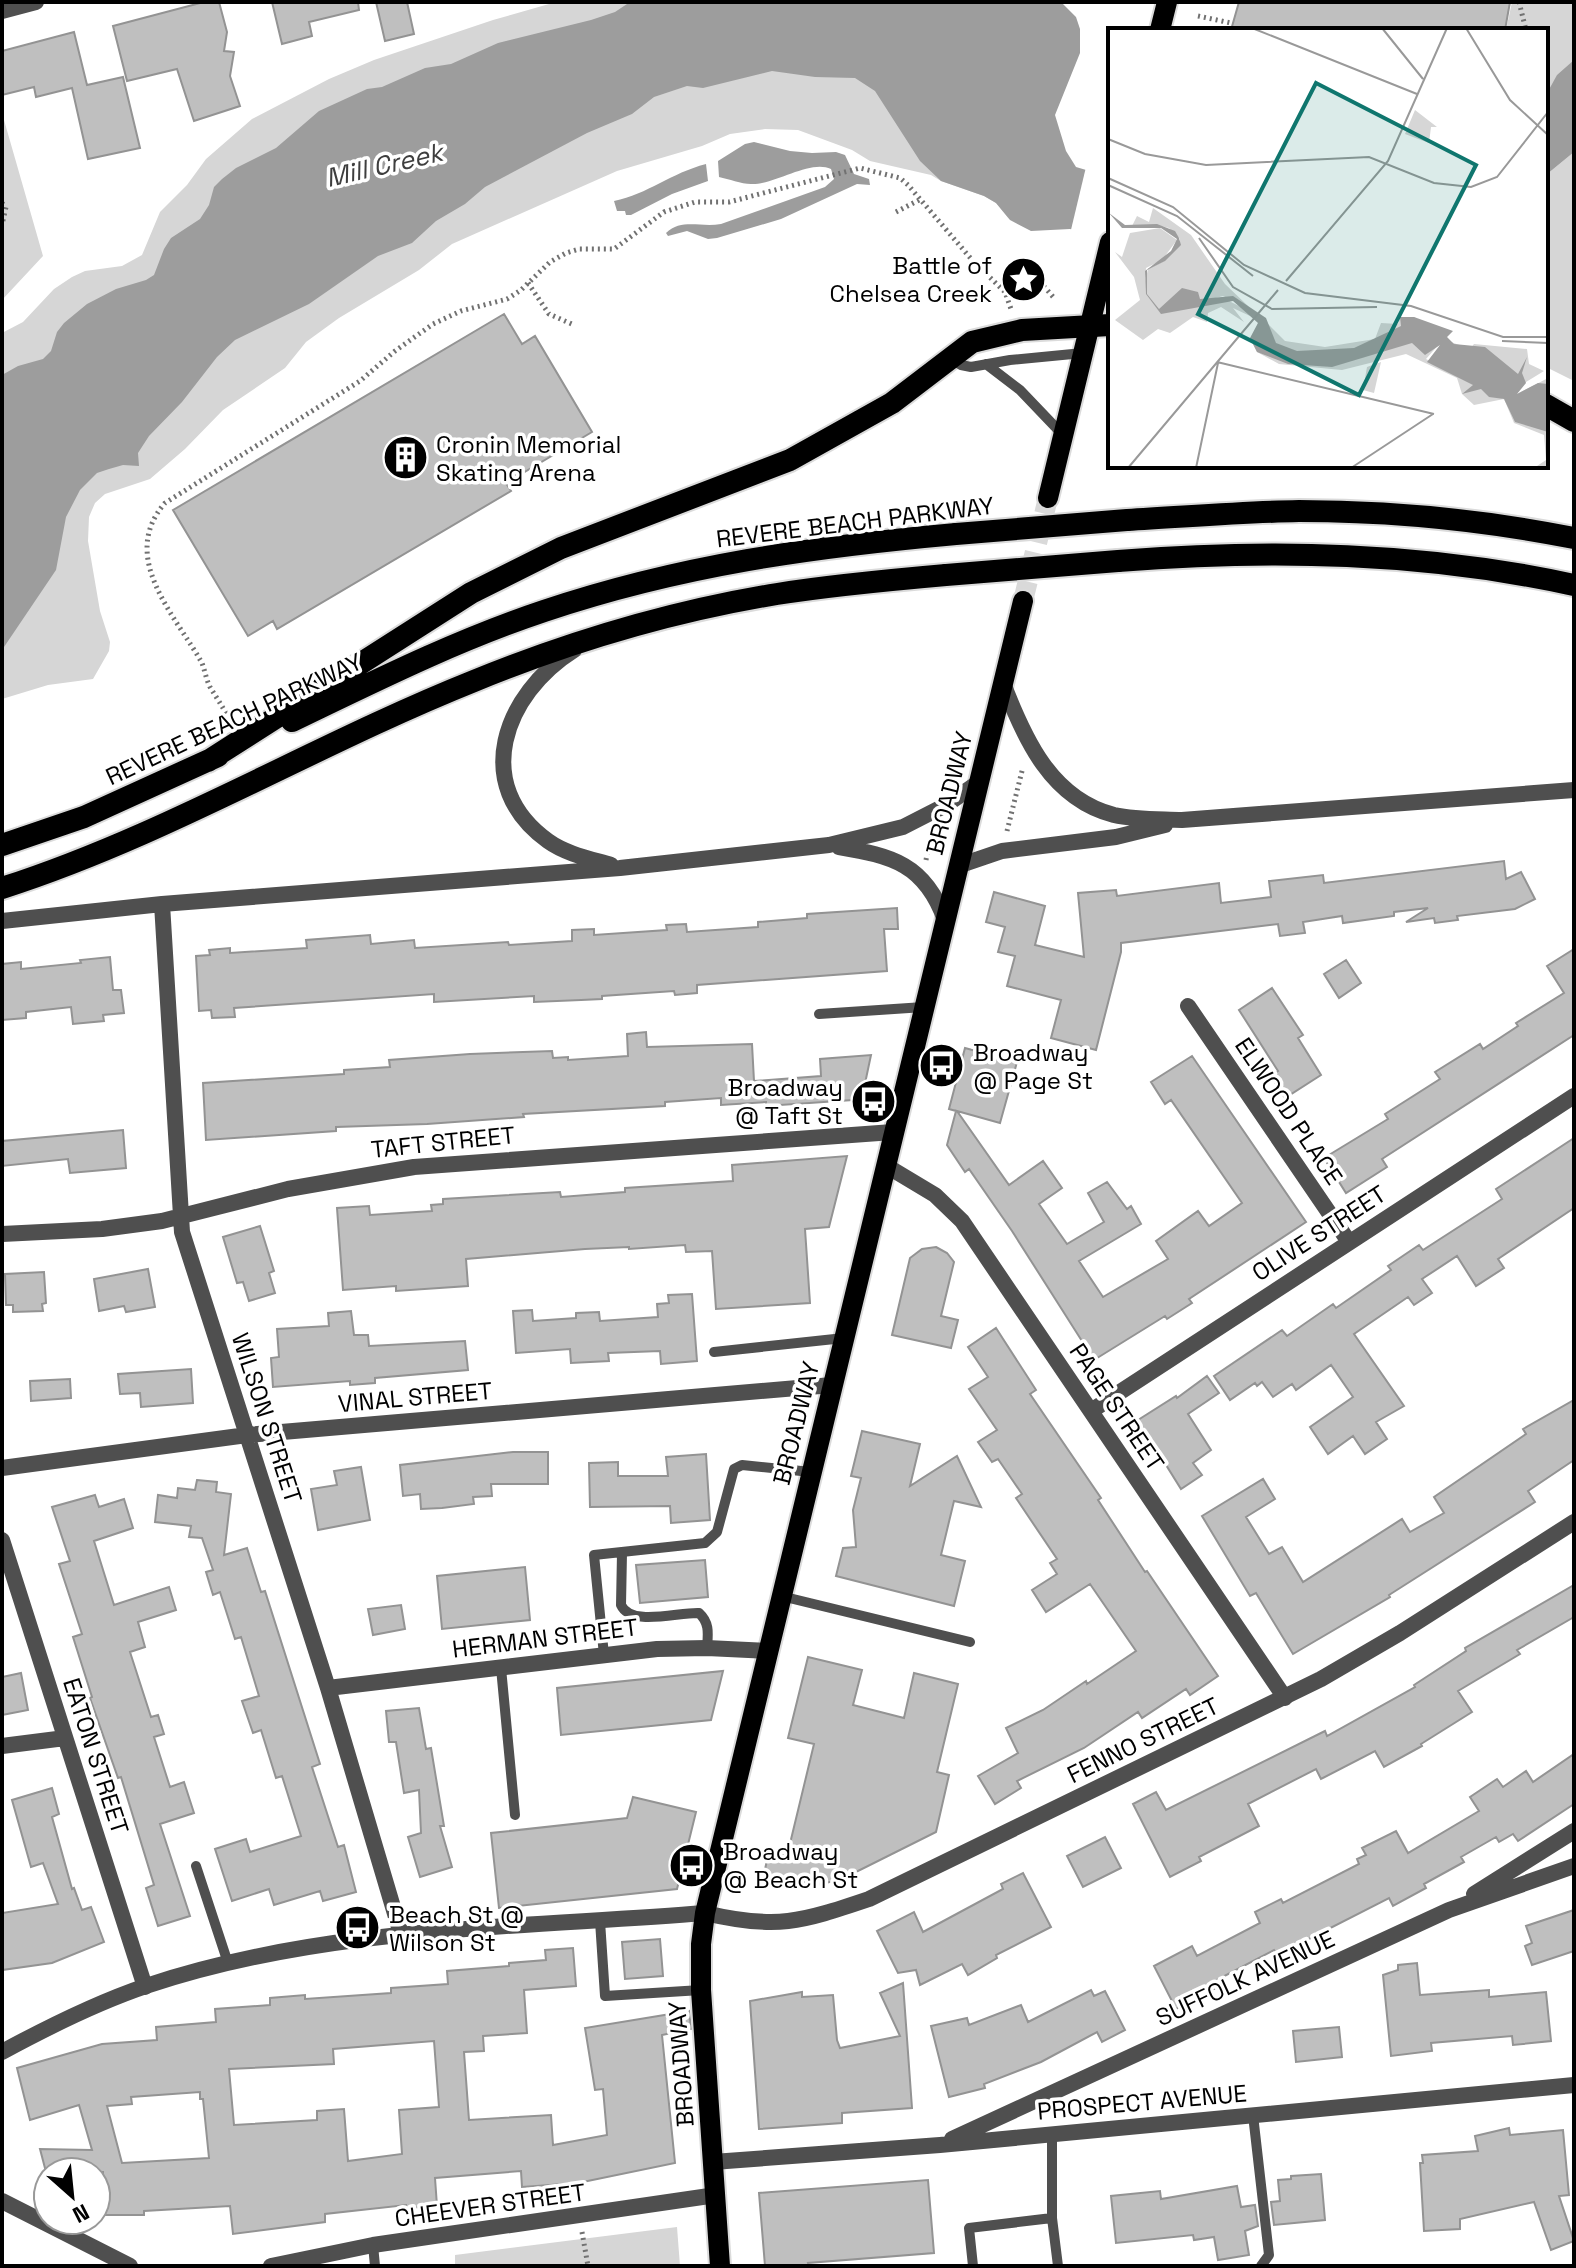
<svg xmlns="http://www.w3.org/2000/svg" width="1576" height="2268" font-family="'Space Grotesk',sans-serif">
  <rect width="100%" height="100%" fill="#fff"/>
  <path fill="#d6d6d6" d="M556 2H662L2 418V333L23 322 54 289 72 277 85 271 122 266 142 255 160 212 187 185 206 159 252 119 329 79 374 60 493 20Z
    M1512 2H1574V92L1546 114V30H1506Z
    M877 21 1010 220 996 203 984 196 941 181 931 175 870 161 852 150 798 130 765 129 730 134 702 146 617 171 452 244 419 270 339 318 306 342 285 368 223 410 185 449 150 479 105 494 95 503 89 517 88 541 100 611 110 642 109 651 93 679 48 685 2 699V489L569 108Z
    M2 113 43 256 2 300Z
    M1574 152V381L1546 367V175Z
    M677 2227 680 2266H455V2255Z"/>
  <path fill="#9d9d9d" d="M630 2H1061L1076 17 1080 29V53L1055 115 1066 151 1076 167 1110 177V239L1070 229 1031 231 1010 220 996 203 984 196 941 181 920 161 875 91 855 78 815 77 772 71 703 88 687 86 654 97 632 114 587 133 485 187 465 204 436 221 412 243 378 256 309 304 235 340 217 357 182 402 149 436 138 453 139 466 123 465 109 469 97 473 80 490 66 517 56 570 2 650V375L18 366 43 359 51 351 57 332 64 323 87 304 116 289 146 280 154 275 164 249 171 238 200 219 209 205 214 187 222 179 236 168 276 148 319 111 367 89 382 87 425 68 451 64 498 43 591 20 615 12Z
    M1574 60V152L1546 175V95L1557 75Z
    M754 142 790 151 812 153 836 152 845 155 854 174 869 179 870 185 857 184 781 219 717 238 708 239 687 231 668 236 666 233C682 218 701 228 721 224L825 187 834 179 831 169C810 159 775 185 751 184 741 184 729 179 719 177L718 161 745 144Z
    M706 164 708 181 672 194 631 215H626L625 211H617L614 201C648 194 671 173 706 164Z"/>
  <path fill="#fff" d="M1086 167 1110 173V243L1070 234Z"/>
  <path fill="#bfbfbf" stroke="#939393" stroke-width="2" fill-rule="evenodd" d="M204 2H219L227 32 224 51 234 52 230 76 240 106 194 121 177 69 127 81 113 26Z
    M272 2H358L359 10 309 22 312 36 282 44Z
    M376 2H407L414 34 385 41Z
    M1239 2H1510L1505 30H1231Z
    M74 32 87 85 123 77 140 148 88 159 72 88 36 97 34 87 2 95V51Z
    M504 314 522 344 535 336 592 432 506 483 511 491 277 629 273 621 248 636 173 510Z
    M1504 861 1506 879 1521 872 1535 899 1515 909 1457 916 1458 920 1435 923 1434 918 1406 922 1428 908 1394 912V916L1343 923 1342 916 1303 922 1305 933 1280 936 1278 924 1121 943V952L1096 1050 1051 1038 1061 1000 1007 986 1015 956 998 952 1005 927 986 922 994 892 1045 906 1035 945 1084 957 1078 893 1116 890 1117 896 1219 883 1221 903 1271 897 1269 881 1323 875 1324 883Z
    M897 908 898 929H884L887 971 697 985V993L675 995 674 991 602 996V999L581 1000 534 1002V996L434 1002V994L234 1008 235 1017 212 1018 211 1010 199 1011 196 956 210 955 209 950 230 948V953L307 948 306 940 370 935 371 944 414 940 415 948 508 942 509 945 572 941V930L594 929V935L667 930 666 925 686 924 687 932 758 927V922L807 918V914Z
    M1574 949V1035L1382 1159 1387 1167 1346 1193 1324 1158 1388 1119 1385 1114 1440 1079 1435 1072 1480 1044 1483 1049 1518 1026 1516 1023 1564 993 1547 966Z
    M110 957 113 990H121L124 1013 103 1015 104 1021 73 1024 71 1007 26 1012V1018L2 1020V964L21 962V969L81 963 80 960Z
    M1346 960 1361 983 1339 998 1324 974Z
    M1272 988 1303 1035 1298 1038 1321 1075 1285 1098 1271 1076 1278 1071 1239 1010Z
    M646 1032 647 1047 752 1044 754 1081 821 1076 820 1059 871 1055 863 1093 853 1100 766 1106V1102L721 1105V1098L665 1102V1106L523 1114 524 1117 427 1124 336 1127V1131L206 1140 203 1083 344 1074V1070L390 1067 389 1060 470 1054 552 1051 553 1058 568 1057V1060L628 1056 627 1034Z
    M965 1048 1017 1062 1000 1123 957 1111 1009 1185 1043 1161 1062 1188 1039 1204 1067 1244 1104 1222 1088 1193 1107 1182 1127 1209 1131 1206 1141 1224 1079 1261 1103 1297 1168 1259 1156 1241 1198 1211 1209 1226 1242 1203 1171 1100 1165 1104 1151 1082 1192 1056 1306 1222 1189 1299 1192 1303 1167 1319 1165 1316 1094 1360 1012 1231 969 1169 965 1172 947 1145 956 1111 949 1109Z
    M123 1130 126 1168 70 1173 68 1159 2 1166V1141Z
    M1574 1138V1208L1498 1259 1504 1268 1476 1286 1457 1256 1422 1279 1432 1293 1414 1305 1408 1297 1354 1334 1404 1406 1376 1422 1387 1439 1365 1454 1353 1436 1328 1454 1310 1427 1353 1397 1331 1365 1296 1390 1292 1384 1273 1397 1262 1382 1257 1386 1255 1383 1230 1400 1214 1376 1282 1330 1287 1336 1333 1304 1336 1308 1391 1270 1388 1266 1419 1245 1423 1250 1502 1199 1496 1189Z
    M847 1156 829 1227 805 1229 810 1303 716 1309 712 1251 686 1252 685 1245 629 1249V1247L585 1249 466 1259 468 1286 396 1291V1286L343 1290 337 1208 369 1206 370 1215 432 1211 431 1205 443 1204V1199L560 1192 561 1197 625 1192V1188L733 1181 732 1165Z
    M260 1226 274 1271 269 1273 275 1293 249 1301 243 1282 237 1283 223 1237Z
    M936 1247 947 1253 954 1262 941 1316 958 1320 951 1348 892 1335 910 1258 922 1249Z
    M148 1269 155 1307 126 1312 124 1306 99 1311 94 1279Z
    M44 1272 46 1303 42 1304 43 1311 13 1312V1305H6L5 1274Z
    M692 1294 697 1361 661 1364 660 1351 608 1353 609 1361 571 1363 570 1349 516 1353 513 1311 532 1310 533 1321 576 1318V1313L599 1312 600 1321 658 1317 657 1304 669 1303 668 1295Z
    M351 1311 354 1335H368L369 1346 465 1341 468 1370 375 1378V1383L350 1385V1381L273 1387 271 1358 279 1357 277 1329 329 1326 328 1313Z
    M996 1328 1036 1390 1030 1394 1101 1498 1098 1500 1145 1572 1147 1571 1218 1676 1190 1695 1186 1689 1142 1718 1138 1712 1084 1748 1017 1781 1021 1788 995 1804 978 1776 1018 1753 1006 1728 1043 1710 1086 1681 1087 1684 1136 1651 1090 1584 1046 1612 1032 1590 1057 1574 1050 1563 1057 1559 1016 1498 1022 1494 998 1459 992 1462 978 1442 997 1430 969 1389 988 1377 968 1347Z
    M191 1369 193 1403 141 1407 140 1393 120 1394 118 1374Z
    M1207 1376 1219 1393 1188 1414 1211 1450 1193 1463 1202 1475 1181 1489 1138 1420 1176 1396 1177 1398Z
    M70 1379 71 1398 31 1401 30 1381Z
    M1574 1400V1460L1528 1491 1535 1502 1389 1595 1390 1597 1293 1654 1256 1593 1250 1596 1202 1516 1263 1479 1275 1499 1246 1517 1269 1554 1282 1547 1303 1582 1402 1519 1410 1532 1444 1513 1434 1497 1526 1434 1523 1429Z
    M862 1431 920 1444 910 1486 957 1456 981 1507 954 1501 941 1555 965 1561 954 1606 836 1576 843 1548 856 1547 853 1510 861 1478 851 1476Z
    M513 1452H548V1484H491L492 1496 473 1497 474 1504 442 1508 421 1509 420 1494 403 1496 400 1465Z
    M706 1454 710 1520 671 1523 670 1506 590 1507 589 1463 618 1462V1476H668L666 1457Z
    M361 1467 370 1520 318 1530 311 1489 337 1485 334 1471Z
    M197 1480 217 1482 216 1492 231 1494 224 1555 247 1548 261 1592 265 1591 320 1764 312 1767 338 1847 344 1845 356 1892 323 1901 320 1891 274 1905 269 1889 232 1901 215 1849 246 1839 250 1852 301 1836 282 1776 276 1778 261 1730 253 1733 242 1701 259 1696 241 1637 235 1639 220 1592 213 1595 206 1572 213 1570 202 1538 189 1537 191 1526 155 1522 158 1495 177 1498 178 1488 195 1490Z
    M95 1495 99 1507 124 1499 133 1528 94 1541 114 1605 169 1587 176 1610 138 1622 145 1647 130 1652 151 1717 158 1715 164 1734 154 1737 170 1787 184 1782 194 1813 160 1824 190 1916 158 1926 146 1888 154 1885 121 1777 118 1778 90 1698 92 1697 73 1637 82 1634 59 1564 70 1561 52 1507Z
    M705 1560 708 1597 640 1603 636 1565Z
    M525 1567 530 1620 442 1629 437 1576Z
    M1574 1585V1617L1517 1650 1520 1654 1458 1691 1472 1712 1421 1744 1422 1746 1384 1767 1375 1751 1321 1779 1316 1769 1248 1804 1259 1826 1199 1857 1201 1861 1170 1877 1133 1804 1156 1792 1166 1810 1325 1731 1327 1736 1415 1687 1414 1685 1466 1651 1465 1648Z
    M401 1605 405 1629 373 1635 368 1609Z
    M808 1657 862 1670 853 1705 904 1718 914 1673 958 1684 937 1772 949 1775 936 1832 842 1879 813 1886 780 1887 762 1882 769 1852 787 1856 814 1744 788 1738Z
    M723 1671 711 1720 561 1735 557 1688Z
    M21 1673 28 1710 2 1715V1677Z
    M419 1708 426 1749 431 1748 444 1826H440L452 1867 420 1877 408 1837 421 1833 419 1790 404 1793 396 1742H389L386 1711Z
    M1574 1754V1804L1518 1841 1513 1834 1499 1842 1496 1837 1461 1857 1464 1862 1424 1884 1426 1888 1393 1906 1389 1898 1297 1945 1300 1951 1280 1961 1274 1950 1211 1983 1214 1989 1176 2009 1154 1966 1192 1946 1197 1956 1260 1923 1255 1912 1281 1899 1283 1903 1359 1864 1357 1859 1366 1855 1362 1848 1396 1831 1408 1853 1479 1811 1470 1797 1497 1779 1503 1787 1526 1771 1533 1782Z
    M52 1788 59 1814 52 1817 72 1889 74 1888 82 1910 91 1907 104 1942 52 1963 2 1970V1913L58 1904 43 1863 31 1867 12 1800Z
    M633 1797 696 1812 677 1889 499 1908 491 1833 627 1818Z
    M1105 1837 1121 1868 1083 1887 1067 1856Z
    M1023 1873 1051 1927 996 1955 997 1958 968 1975 962 1964 920 1985 916 1970 898 1973 877 1931 914 1912 923 1932 1003 1889 1001 1884Z
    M1574 1910V1951L1532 1965 1525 1946 1532 1943 1526 1926Z
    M660 1939 663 1976 625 1979 622 1942Z
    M573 1948 576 1986 524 1990 527 2033 483 2036 484 2051 464 2052 469 2120 551 2115 553 2145 607 2135 603 2089 595 2090 585 2028 689 2011 691 2029 662 2035 675 2163 578 2183 522 2187 521 2171 435 2178 437 2206 406 2208V2205L325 2214V2222L233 2234 230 2206 144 2211V2215H103V2172H46L40 2149 92 2150 79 2105 30 2120 17 2068 102 2044 157 2040 156 2027 216 2022 215 2009 270 2005V1998L305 1995V1999L391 1993V1988L448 1984 447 1971 509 1966V1963L546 1960 545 1950ZM434 2041 439 2107 399 2110 402 2154 348 2161 344 2109 317 2111V2120L234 2125 229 2069 334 2064 333 2049ZM200 2092V2099H203L209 2158 122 2163 107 2106 132 2104 131 2097Z
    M1417 1963 1420 1995 1489 1990V1997L1546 1992 1551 2041 1513 2045 1512 2036 1431 2043 1432 2051 1391 2056 1383 1975 1398 1970V1965Z
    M903 1983 912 2108 842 2113V2123L759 2129 750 2001 802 1992V1997L833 1995 837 2040 840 2048 900 2036 880 1993Z
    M1091 1990 1094 1996 1105 1991 1125 2030 1102 2042 1097 2032 1041 2062 984 2084 985 2088 949 2097 931 2026 967 2018 969 2025 1021 2005 1028 2022Z
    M1339 2027 1342 2057 1296 2062 1293 2031Z
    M1509 2128 1510 2135 1563 2130 1569 2195 1559 2196 1574 2241 1551 2250 1534 2202 1460 2219V2229L1424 2231 1420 2163H1423L1422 2155 1478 2151 1475 2136Z
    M1321 2174 1325 2220 1274 2225 1271 2202 1280 2201 1278 2180 1291 2179V2176Z
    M928 2180 934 2253 808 2263 809 2266H765L759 2193Z
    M1237 2186 1241 2207 1255 2205 1258 2226 1245 2231 1249 2255 1218 2260 1214 2237 1194 2240 1193 2235 1116 2243 1111 2196 1160 2191 1161 2199Z"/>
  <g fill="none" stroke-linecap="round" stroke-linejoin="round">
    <path stroke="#d9d9d9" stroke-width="20" stroke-dasharray="20 10" stroke-linecap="butt" d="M1023 601 1048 498"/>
    <defs>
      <path id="primary" d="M1160 30 1167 2
        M1048 498 1110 242
        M720 2266 701 1990V1944L705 1913 1023 601"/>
      <path id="trunk" d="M1546 405 1574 421
        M1127 520C1184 517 1241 512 1299 511 1391 511 1483 520 1574 538
        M1118 561C1272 549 1423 552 1574 585
        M292 721C375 681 457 640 544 611 681 565 812 547 956 534
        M208 761 471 593 561 548 790 460 892 403 972 342 1022 330 1110 325
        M2 845 84 817 218 756
        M2 888C167 835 314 745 474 681 572 641 673 611 777 594 833 585 889 580 946 575"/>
    </defs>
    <use href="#primary" stroke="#dbdbdb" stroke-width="24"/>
    <use href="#trunk" stroke="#dbdbdb" stroke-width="26"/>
    <path stroke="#717171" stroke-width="5" stroke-dasharray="2 4" stroke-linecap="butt" d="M1519 2 1526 30
      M1198 16 1231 23
      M2 203 6 207 2 225
      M896 212 921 199
      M528 283 549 314 574 325
      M1006 292H1028L1041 283 1054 298
      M229 719C223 707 216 697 210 687 206 679 205 671 202 663 175 615 118 557 165 503L360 381 395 351 433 324 461 311 507 299 521 290 550 262 566 253 579 249H614L664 212 695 202H729L860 168 900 178 908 185 973 261 1005 292 1011 309
      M1007 831 1023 767
      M926 860 931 834
      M582 2232 588 2266"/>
    <path stroke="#4f4f4f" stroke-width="10" d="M951 359 961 365 971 367 1010 360 1083 353
      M986 364 1020 390 1063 435
      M819 1014 924 1007
      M714 1352 844 1338
      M622 1553 621 1605C631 1627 678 1612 699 1613 710 1623 708 1634 707 1648
      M781 1596 970 1642
      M604 1655 594 1555 705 1543 717 1532 734 1469 742 1465 811 1472
      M501 1668 515 1815
      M196 1866 228 1963
      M600 1921 605 1996 701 1990
      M1253 2115 1269 2255 1261 2266
      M1052 2134V2218L1058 2266
      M373 2245 375 2266
      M973 2266 969 2228 1052 2218"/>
    <path stroke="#4f4f4f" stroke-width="16" d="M574 650C504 694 470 785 548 841 566 854 591 859 611 865
      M1003 683C1024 738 1051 799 1114 815 1136 820 1160 819 1182 820L1574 790
      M839 847C892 856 925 864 945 920
      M958 866 1002 851 1116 837 1165 825
      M162 904 182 1232 328 1688 401 1934
      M2 921 162 904 620 868 829 845 903 827 946 805 979 782
      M1188 1006 1349 1242
      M885 1165 935 1195 962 1221 1285 1698
      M2 1234 102 1229 162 1221 288 1189 414 1167 893 1132
      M1091 1411 1574 1096
      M2 1468 247 1435 832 1385
      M2 1540 145 1987
      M328 1688 657 1649 707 1648 768 1651
      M2 1746 65 1738
      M1474 1894 1574 1831
      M952 2139 1449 1910 1574 1866
      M713 2162 940 2145 1574 2085
      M2 2201 130 2266
      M271 2266 373 2245 716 2195"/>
    <path stroke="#4f4f4f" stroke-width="16" d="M2 11 36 2
      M2 2052C48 2027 96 2003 146 1986 325 1926 518 1928 705 1913 776 1930 801 1922 869 1899L1321 1679 1400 1633 1574 1522"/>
    <use href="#primary" stroke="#000" stroke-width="20"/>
    <use href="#trunk" stroke="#000" stroke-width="22"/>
    <defs>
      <path id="trunk-bridge" d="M956 534 1127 520
        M946 575 1118 561"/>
    </defs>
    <use href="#trunk-bridge" stroke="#dbdbdb" stroke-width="26" stroke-linecap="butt"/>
    <use href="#trunk-bridge" stroke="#000" stroke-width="22"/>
  </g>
  <defs>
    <symbol id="sight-disc" viewBox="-11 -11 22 22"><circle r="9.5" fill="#000" stroke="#fff"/><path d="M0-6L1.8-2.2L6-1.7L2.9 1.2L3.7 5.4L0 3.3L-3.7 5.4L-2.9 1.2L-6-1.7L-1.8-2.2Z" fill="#fff"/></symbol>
    <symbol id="building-disc" viewBox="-11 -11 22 22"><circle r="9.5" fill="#000" stroke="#fff"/><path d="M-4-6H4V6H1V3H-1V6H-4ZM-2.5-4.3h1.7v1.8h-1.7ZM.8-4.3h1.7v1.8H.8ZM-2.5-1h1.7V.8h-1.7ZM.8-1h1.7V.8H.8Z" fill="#fff"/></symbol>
    <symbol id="bus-disc" viewBox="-11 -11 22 22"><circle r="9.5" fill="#000" stroke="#fff"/><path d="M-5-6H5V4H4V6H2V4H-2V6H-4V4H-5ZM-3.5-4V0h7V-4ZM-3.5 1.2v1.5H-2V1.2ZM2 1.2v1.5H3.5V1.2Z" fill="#fff"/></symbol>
  </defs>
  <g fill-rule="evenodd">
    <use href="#sight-disc" x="998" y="254" width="51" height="51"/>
    <use href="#building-disc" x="380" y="432" width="51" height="51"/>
    <use href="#bus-disc" x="916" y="1040" width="51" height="51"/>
    <use href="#bus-disc" x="848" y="1076" width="51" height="51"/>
    <use href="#bus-disc" x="666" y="1840" width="51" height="51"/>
    <use href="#bus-disc" x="332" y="1902" width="51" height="51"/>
  </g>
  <g text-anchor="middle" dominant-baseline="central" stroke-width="7" stroke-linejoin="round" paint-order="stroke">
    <g font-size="24" fill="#000" stroke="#fff" text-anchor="start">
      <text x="992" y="265" text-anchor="end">Battle of<tspan x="992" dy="28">Chelsea Creek</tspan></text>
      <text x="436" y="444">Cronin Memorial<tspan x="436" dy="28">Skating Arena</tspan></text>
      <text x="973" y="1052">Broadway<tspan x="973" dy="28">@ Page St</tspan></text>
      <text x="843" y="1087" text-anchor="end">Broadway<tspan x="843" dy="28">@ Taft St</tspan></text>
      <text x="723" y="1851">Broadway<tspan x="723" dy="28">@ Beach St</tspan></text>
      <text x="389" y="1914">Beach St @<tspan x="389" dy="28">Wilson St</tspan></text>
    </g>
    <g font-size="24" fill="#000" stroke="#fff">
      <text transform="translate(855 522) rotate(-7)">REVERE BEACH PARKWAY</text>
      <text transform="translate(234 719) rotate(-25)">REVERE BEACH PARKWAY</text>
      <text transform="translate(949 793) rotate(-76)">BROADWAY</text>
      <text transform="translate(1289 1111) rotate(56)">ELWOOD PLACE</text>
      <text transform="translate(443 1142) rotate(-6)">TAFT STREET</text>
      <text transform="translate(1319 1233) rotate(-33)">OLIVE STREET</text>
      <text transform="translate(415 1397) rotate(-5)">VINAL STREET</text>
      <text transform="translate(1117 1407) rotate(56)">PAGE STREET</text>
      <text transform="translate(267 1418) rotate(72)">WILSON STREET</text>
      <text transform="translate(796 1423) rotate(-76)">BROADWAY</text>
      <text transform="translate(545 1638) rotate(-7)">HERMAN STREET</text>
      <text transform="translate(1143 1740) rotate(-26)">FENNO STREET</text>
      <text transform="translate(96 1756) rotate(72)">EATON STREET</text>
      <text transform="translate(1245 1978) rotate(-25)">SUFFOLK AVENUE</text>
      <text transform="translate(681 2064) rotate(-94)">BROADWAY</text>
      <text transform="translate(1142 2102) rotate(-5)">PROSPECT AVENUE</text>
      <text transform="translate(490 2205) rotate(-8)">CHEEVER STREET</text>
    </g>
    <g font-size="26" font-style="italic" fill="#3e3e3e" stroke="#fff">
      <text transform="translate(384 165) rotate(-13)">Mill Creek</text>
    </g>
  </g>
  <g transform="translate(1108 28)">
    <rect width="440" height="440" fill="#fff"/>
    <path d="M307 82 329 99H323L321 115 297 106ZM45 180 83 207 117 256 141 279 115 268 53 285 119 272 139 282 142 288 125 280 136 294 113 279 100 285 99 294 85 289 62 305 50 301 35 312 7 292 32 272 26 249 7 224 14 229 22 205 52 200 69 212 54 232 38 240 37 254 40 241 56 233 72 217V211L61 200 49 197 24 198 29 188 41 194ZM292 289H306L331 304 241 328 166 323 156 292 177 313 217 319 267 311 273 295 290 296ZM150 295 177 333 300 311 332 315 318 331 440 394V440H426L438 432 436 407 406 395 396 371 366 377 354 366 349 350 298 326 234 342 171 336 149 324 144 314ZM343 314 362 321 366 316 419 321 421 336 436 343 410 359 409 366 440 350V365L413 371ZM273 334 266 365 255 362 259 339Z" fill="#d6d6d6"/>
    <path d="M1 185 17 197 49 196 67 203 71 210 73 217 57 233 39 242V266L51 281 74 260 90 264 92 271 125 268 158 290 168 315 189 323 246 320 293 298 292 289H306L345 303 339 309 346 316 377 319 410 346 419 329 414 345 418 355 409 366 430 355 440 356V404L407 394 396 371 381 369 373 361 354 366 365 357 319 334 332 317 317 327 304 315 224 339 180 336 149 324 142 310 150 295 125 273 53 286 38 266 37 243 63 223 69 211 53 200H14Z" fill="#9d9d9d"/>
    <path fill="none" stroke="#999" stroke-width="2" d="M144 0 309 66M274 0 315 51M358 0 402 72 440 107M0 111 37 126 98 137 261 129 326 155 363 159 389 149 440 84M0 150 65 179 136 237 197 265 303 278 395 309H440M0 157 69 188 145 248M91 210 125 259 164 281 269 279M178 253 280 133 339 0M394 313 440 315M109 334 326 386M20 440 170 262M88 440 110 335M243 440 325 386"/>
    <path fill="#0f766e" fill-opacity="0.15" stroke="#0f766e" stroke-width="4" d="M208 55 368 137 251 367 90 286Z"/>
    <rect width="440" height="440" fill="none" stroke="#000" stroke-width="4"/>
  </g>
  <rect width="1576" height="2268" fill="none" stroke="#000000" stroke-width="8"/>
  <g transform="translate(72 2196) rotate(153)"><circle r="38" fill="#ffffff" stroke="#999999" stroke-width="2"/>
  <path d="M0-6L14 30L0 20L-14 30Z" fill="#000000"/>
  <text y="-12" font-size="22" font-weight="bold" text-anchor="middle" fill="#000000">N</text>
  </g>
</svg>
